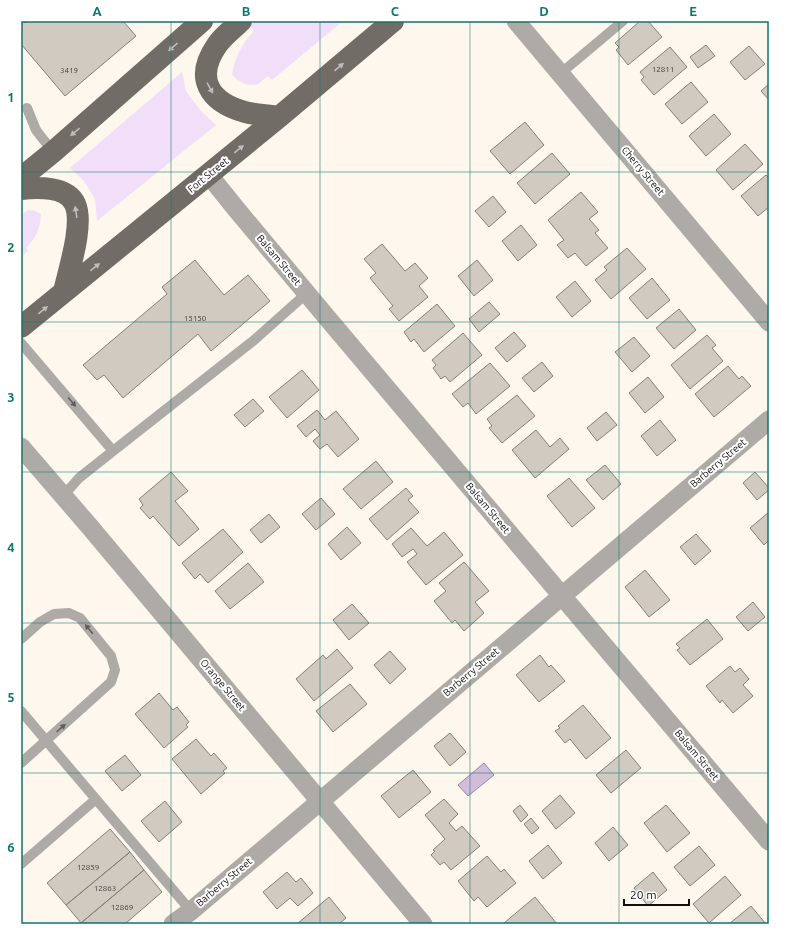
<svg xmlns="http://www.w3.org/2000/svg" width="790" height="945" font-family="Ubuntu,sans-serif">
  <rect width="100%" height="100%" fill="#fdf7ed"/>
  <path fill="#f1dff9" d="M255 21H343L272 80 268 76C265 78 261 82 258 84 247 87 238 82 232 74 235 58 242 43 254 31L250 25Z
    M182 72 186 91 200 110 216 125 97 221 95 199 84 181 70 168Z
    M28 210 35 211 41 214C40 229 36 238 26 248L28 251 21 257V215Z"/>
  <path fill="#d1bdda" stroke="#97899c" d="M484 763 494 775 468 796 458 785Z"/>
  <path fill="#d0cac1" stroke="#858078" d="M21 21H23L25 23 28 21H123L136 36 65 96 21 44Z
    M640 21H648L662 37 628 65 616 50 619 47 615 43Z
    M706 45 715 56 698 68 690 57Z
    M749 46 765 64 745 80 730 62Z
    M670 47 687 67 654 95 641 80 644 77 640 72Z
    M691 82 708 102 682 124 665 104Z
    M769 84V100L761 91Z
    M714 114 731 134 706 156 689 136Z
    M525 122 544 145 510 174 490 151Z
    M745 144 763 164 733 190 716 170Z
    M552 153 570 174 535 204 517 183Z
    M766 175 769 178V207L758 216 741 196Z
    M581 192 598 212 589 219 599 230 595 233 608 248 586 266 575 253 568 258 557 245 564 240 548 220Z
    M493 196 506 212 489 227 475 211Z
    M521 225 537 245 518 261 502 241Z
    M382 244 405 271 415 263 428 278 419 286 428 297 399 321 389 309 393 306 370 278 376 273 364 259Z
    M627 248 646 269 611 299 595 280 607 270 604 267Z
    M195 260 224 295 248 275 270 301 211 351 198 334 123 398 104 375 97 380 83 365 167 294 162 287Z
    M477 260 493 280 474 296 458 276Z
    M652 278 670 300 647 319 629 298Z
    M575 281 591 301 572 317 556 297Z
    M489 302 500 314 479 332 469 319Z
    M437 304 455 326 424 352 414 339 411 342 404 332Z
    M679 309 696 330 674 349 656 328Z
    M514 332 526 346 507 362 495 348Z
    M463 333 482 355 450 382 445 376 441 379 433 368 436 365 432 360Z
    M707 335 716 345 712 348 723 361 690 389 671 365Z
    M634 337 650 356 632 372 615 352Z
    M542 362 553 376 534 392 522 378Z
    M490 363 510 386 476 414 468 403 463 407 452 394Z
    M728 366 739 379 742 376 751 386 714 417 695 394Z
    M302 370 319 390 287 418 269 397Z
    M648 377 664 397 645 413 629 393Z
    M517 395 535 416 502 443 489 428 492 426 487 419Z
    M253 399 264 411 245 427 234 415Z
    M317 410 325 420 336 411 359 439 338 457 327 444 320 449 313 441 320 435 315 429 306 437 297 426Z
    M606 412 617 425 597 441 587 428Z
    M660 420 676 440 657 456 641 436Z
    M536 430 550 447 560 438 569 449 535 478 512 450Z
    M376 461 393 482 361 509 343 489Z
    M605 465 621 484 603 500 586 480Z
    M171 472 188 491 175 501 199 529 179 546 153 516 150 519 140 508 143 505 139 499Z
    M755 472 769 488V490L757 500 743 483Z
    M569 478 595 508 572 527 547 496Z
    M406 488 413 496 408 500 419 512 387 540 369 519Z
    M321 498 335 514 316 530 302 514Z
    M769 512V540L764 545 750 528Z
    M269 514 280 527 261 543 250 530Z
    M347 527 361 543 341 560 328 544Z
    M411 528 427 546 444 532 463 555 426 585 407 562 417 554 413 549 402 557 392 544Z
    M223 529 243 552 208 583 200 574 195 579 182 563Z
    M696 534 711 551 695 565 680 547Z
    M464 562 489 591 475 602 484 613 464 631 455 620 452 623 434 601 446 591 439 583Z
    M248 563 264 582 230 609 215 591Z
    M645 570 670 600 649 617 625 587Z
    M753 602 765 617 748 631 736 617Z
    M352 604 369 623 349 640 333 620Z
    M707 619 723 639 690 665 677 650 680 648 676 644Z
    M337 649 353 668 314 701 296 679 323 655 326 659Z
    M390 651 406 669 390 684 374 665Z
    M540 655 549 667 551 665 565 681 539 702 516 675Z
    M730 666 735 672 740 668 749 679 743 685 753 696 733 713 722 700 720 703 706 686Z
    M350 684 367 704 333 732 316 711Z
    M159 693 173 710 177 707 189 722 186 725 188 727 164 748 135 714Z
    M583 705 611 738 586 759 570 739 565 743 555 731 560 728 558 726Z
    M450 733 466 752 450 766 434 746Z
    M196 739 211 756 214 753 227 768 223 771 225 773 201 794 172 759Z
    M626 750 641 768 611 793 596 775Z
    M125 755 141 775 122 791 105 771Z
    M413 770 431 792 399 818 381 796Z
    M560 795 575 813 556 829 542 811Z
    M444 799 458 814 449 823 456 831 462 826 480 846 451 870 444 862 440 865 431 855 435 851 433 850 445 839 425 815Z
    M165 801 182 822 159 842 141 821Z
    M520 805 528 815 521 822 513 811Z
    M666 805 690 833 667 852 644 823Z
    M531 818 539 828 532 834 524 824Z
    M613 827 628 845 609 861 595 843Z
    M110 829 130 852 66 905 47 883Z
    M548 845 562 863 543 879 529 861Z
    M699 846 715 865 690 886 674 867Z
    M130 852 144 870 81 923 66 905Z
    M487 856 501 872 504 869 516 883 487 907 478 897 474 901 458 881Z
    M144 870 162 892 125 924 81 923Z
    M287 872 296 882 301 878 313 893 298 906 290 898 277 909 263 892Z
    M653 872 667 890 648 906 634 888Z
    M725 876 741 895 709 923 693 904Z
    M329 897 346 918 339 924H297Z
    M535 897 557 924H504V923Z
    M751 906 766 924H729Z"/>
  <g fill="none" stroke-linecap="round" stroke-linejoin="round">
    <path stroke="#aeaba7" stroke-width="10" d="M561 73 623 21
      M27 108 36 130 53 152
      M21 343 113 451
      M63 496 79 478 113 451 253 341 307 293
      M21 639 40 622 54 614 69 613 80 618 111 656 115 670 111 682 21 763
      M21 711 191 911
      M21 864 96 799"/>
    <path stroke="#aeaba7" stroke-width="19" d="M516 21 769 322
      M208 174 237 210 329 320 769 841
      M21 447 90 527 423 924
      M173 924 191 911 769 420"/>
    <path stroke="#716d66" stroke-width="22" d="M241 21C233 29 223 36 217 45 194 78 209 102 245 112 255 115 268 115 279 117
      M21 178 53 152 202 21
      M21 189C37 187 67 186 75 204 84 224 69 269 64 292
      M21 327 279 117 393 21"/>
  </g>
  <defs><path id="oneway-solid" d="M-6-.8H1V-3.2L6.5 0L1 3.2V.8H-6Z"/></defs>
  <g fill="#bfbdba">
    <use href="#oneway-solid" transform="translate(173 47) rotate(139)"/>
    <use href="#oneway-solid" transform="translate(339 67) rotate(-40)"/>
    <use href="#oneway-solid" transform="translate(210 88) rotate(61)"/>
    <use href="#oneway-solid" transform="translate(75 132) rotate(139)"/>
    <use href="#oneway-solid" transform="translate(239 149) rotate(-39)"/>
    <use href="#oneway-solid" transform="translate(76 212) rotate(-99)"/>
    <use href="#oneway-solid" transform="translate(95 267) rotate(-39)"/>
    <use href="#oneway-solid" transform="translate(43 310) rotate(-39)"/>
  </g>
  <g fill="#605d5a">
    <use href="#oneway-solid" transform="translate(72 402) rotate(50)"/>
    <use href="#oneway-solid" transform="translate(89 629) rotate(-129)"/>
    <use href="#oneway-solid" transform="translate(61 728) rotate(-42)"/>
  </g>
  <path fill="none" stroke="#0f766e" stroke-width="1" stroke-opacity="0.55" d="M171 21V924M320 21V924M470 21V924M619 21V924M21 172H769M21 322H769M21 472H769M21 623H769M21 773H769"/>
  <g text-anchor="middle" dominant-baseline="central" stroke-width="4" stroke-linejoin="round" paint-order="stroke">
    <g font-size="8" fill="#413e39">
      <text x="663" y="69">12811</text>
      <text x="69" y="70">3419</text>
      <text x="195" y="318">15150</text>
      <text x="88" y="867">12859</text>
      <text x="105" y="888">12863</text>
      <text x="122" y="907">12869</text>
    </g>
    <g font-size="10" fill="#110f0c" stroke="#fff">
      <text transform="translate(643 171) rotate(50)">Cherry Street</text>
      <text transform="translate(208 175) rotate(-39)">Fort Street</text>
      <text transform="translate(279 260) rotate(50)">Balsam Street</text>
      <text transform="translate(718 463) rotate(-40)">Barberry Street</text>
      <text transform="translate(488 508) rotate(50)">Balsam Street</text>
      <text transform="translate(471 672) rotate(-40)">Barberry Street</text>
      <text transform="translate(223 685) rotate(50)">Orange Street</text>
      <text transform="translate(697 755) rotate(50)">Balsam Street</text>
      <text transform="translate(224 882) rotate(-40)">Barberry Street</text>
    </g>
  </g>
  <rect width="790" height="945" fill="none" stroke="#ffffff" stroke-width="44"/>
  <path d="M624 899v6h65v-6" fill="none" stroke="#110f0c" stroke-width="2"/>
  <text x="630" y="899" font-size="12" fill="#110f0c" stroke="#ffffff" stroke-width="3" paint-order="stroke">20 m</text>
  <rect x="22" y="22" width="746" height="901" fill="none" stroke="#0f766e" stroke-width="1.5"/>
  <g font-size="13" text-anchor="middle" font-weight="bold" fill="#0f766e">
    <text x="97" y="16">A</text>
    <text x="246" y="16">B</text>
    <text x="395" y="16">C</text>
    <text x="544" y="16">D</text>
    <text x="693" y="16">E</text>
    <text x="11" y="102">1</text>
    <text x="11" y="252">2</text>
    <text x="11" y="402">3</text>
    <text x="11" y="552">4</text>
    <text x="11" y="702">5</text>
    <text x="11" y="852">6</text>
  </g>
</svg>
